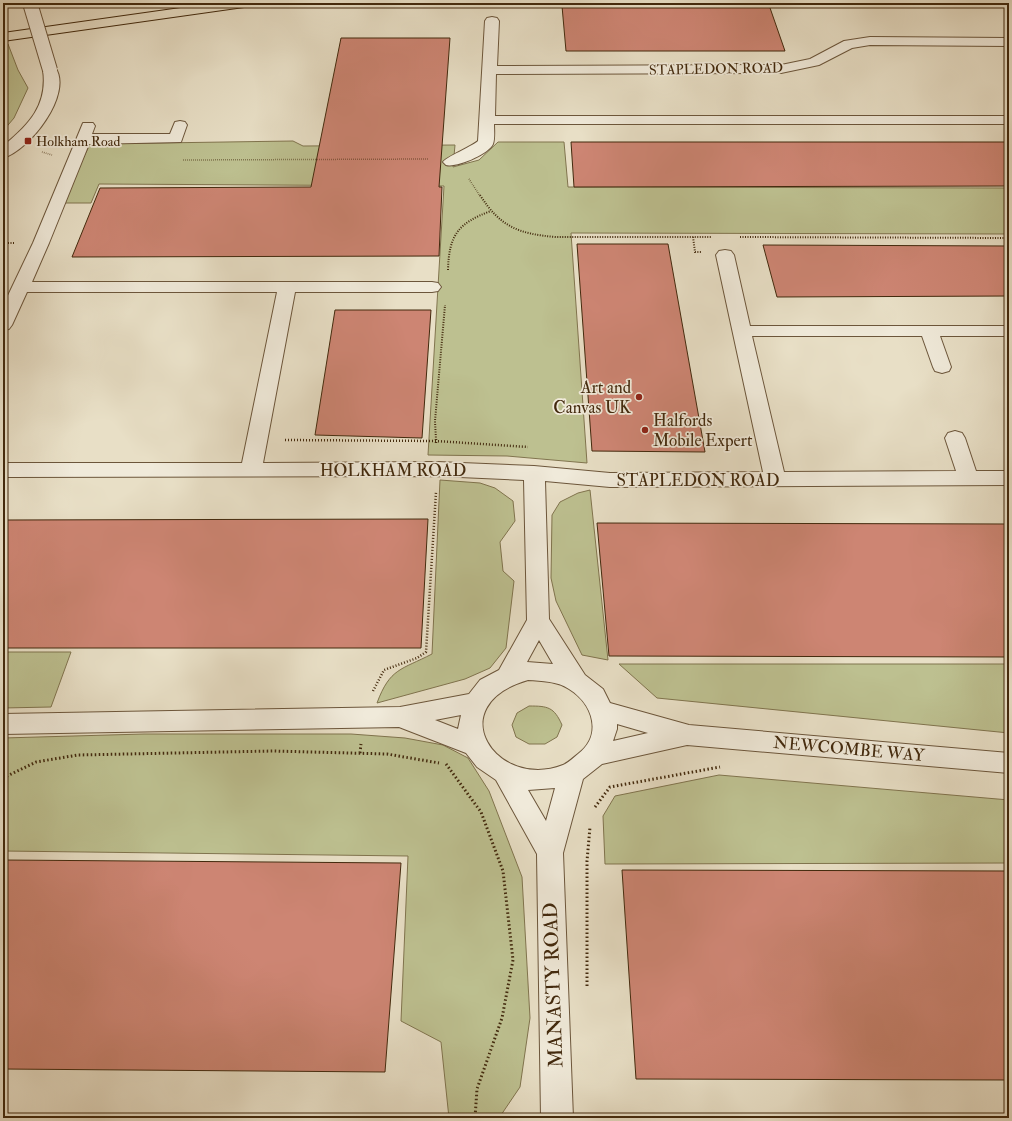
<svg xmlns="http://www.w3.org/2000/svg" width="1012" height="1121" font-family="'IM FELL Double Pica',serif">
  <rect width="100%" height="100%" fill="#e8dfc6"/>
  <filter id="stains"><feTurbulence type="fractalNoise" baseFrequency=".005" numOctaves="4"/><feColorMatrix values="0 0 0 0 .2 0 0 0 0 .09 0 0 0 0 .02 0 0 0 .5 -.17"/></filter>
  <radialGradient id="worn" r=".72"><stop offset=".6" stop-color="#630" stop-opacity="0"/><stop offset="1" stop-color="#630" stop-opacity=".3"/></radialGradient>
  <path fill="#bdc090" stroke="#80744e" d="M8 44 18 70 28 88 14 118 3 131V45Z
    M293 141 303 146 455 145 453 167 479 160 498 142H564L568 187 1009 188V234L571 233 587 463 507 456 428 455 444 186 99 184 91 203H64L71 183 90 144Z
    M440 480 480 483 495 488 513 501 515 521 500 542 503 571 514 581 506 648 490 668 465 679 377 703C390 668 401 670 432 654Z
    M590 490 608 660 582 655 556 601 551 578 552 515 560 502 578 493Z
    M3 652H71L51 707 3 708Z
    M619 664H1009V733L657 698Z
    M529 706C548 706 554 707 562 725L557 737 545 744H529L516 737 512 725 517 713Z
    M144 734H351L405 738 443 745 468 758 489 791 522 877 530 1018 520 1087 499 1118H449L441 1042 401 1021 408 856 3 851V738Z
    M719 775 1009 800V863L605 864 603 816 615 796Z"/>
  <path fill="#cd8573" stroke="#42290d" d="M769 5 785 51H566L562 6Z
    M341 38H450L439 187H442L439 256 72 257 100 188 311 187Z
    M571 142H1009V186L574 187Z
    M577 244H668L705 452 592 451Z
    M763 245 1009 246V296L777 297Z
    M335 310H431L422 438 315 435Z
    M428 519 421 648H3V520Z
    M597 523 1009 524V657L609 656Z
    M3 860 401 863 385 1072 3 1069Z
    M622 870 1009 871V1080L636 1079Z"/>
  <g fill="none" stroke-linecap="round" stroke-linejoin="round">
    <defs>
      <path id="minor" d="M492 17 497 18 499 21 497 66 781 65 810 59 844 41 870 37 1009 38V46L870 45 852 48 819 65 781 73 496 74 495 116H1009V124H494C494 130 495 138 493 144 489 154 456 168 446 165L443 162C446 157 471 147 478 141L485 21 487 18Z
        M50 66 55 67C74 94 29 151 3 158V146C29 125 48 105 43 70L45 67Z
        M180 121 185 122 187 125 181 142 89 144 49 243 32 282H432L438 283 441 287 438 291 432 292H295L263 463 437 462 534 466 610 473 763 472 716 255 719 251 725 250 731 251 734 255 750 326H1009V336H940L951 367 949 371 942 373 935 371 933 367 922 336H752L784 472 956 471 945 438 948 433 955 431 962 433 965 438 976 471H1009V485L610 487 545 481 549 619 585 675 603 689 610 703 689 725 1009 753V773L687 745 602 764 583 779 563 853 573 1118H541L537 854 496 780 477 767 466 753 399 727 3 734V714L400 707 469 694 480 680 499 670 527 620 524 480 437 476 3 477V463H242L277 292H27L12 325 9 329 3 330V306L33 243 83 123H93L95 126 92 134H170L175 122ZM539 640 553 664 527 662ZM528 680C542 681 557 681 569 689 593 704 603 735 578 754 573 758 568 763 563 765 497 791 439 706 528 680ZM461 715 458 729 435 720ZM617 724 648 733 613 741 617 729ZM555 788 546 821 528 790Z"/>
      <path id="major" d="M216 3H250L244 7 3 41V33Z"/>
    </defs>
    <use href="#minor" stroke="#6c563b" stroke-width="2"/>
    <use href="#major" stroke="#42290d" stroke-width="2"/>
    <path stroke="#42290d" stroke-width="1.5" stroke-dasharray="0.5 1.5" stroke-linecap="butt" d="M42 152 52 155
      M183 160 428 159
      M469 179 480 196"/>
    <path stroke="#42290d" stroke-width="2" stroke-dasharray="1 1.5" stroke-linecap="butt" d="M480 195C500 227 519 234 556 237H711
      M693 237 695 252H701
      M740 237 1009 238
      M3 243H14
      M448 270C449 235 458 223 491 211
      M436 440 435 421 445 305"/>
    <path stroke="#42290d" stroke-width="2.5" stroke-dasharray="1 2" stroke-linecap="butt" d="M436 439V445
      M285 440 436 441 528 447
      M373 691 384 670 417 658 426 652 436 492"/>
    <path stroke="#42290d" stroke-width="3" stroke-dasharray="1.5 2.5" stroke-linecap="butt" d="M360 753 361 744
      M446 764 481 812 503 871 513 960 502 1018 477 1089 475 1118
      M3 778 36 762 78 755 273 751 387 754 439 763
      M595 807 610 787 720 767
      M587 986V861L590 827"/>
    <use href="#minor" fill="#f0eada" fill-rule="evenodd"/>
    <use href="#major" fill="#e8dfc6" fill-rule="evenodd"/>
    <defs>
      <path id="minor-bridge" d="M30 3 50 70"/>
    </defs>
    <use href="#minor-bridge" stroke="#6c563b" stroke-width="16" stroke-linecap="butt"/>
    <use href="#minor-bridge" stroke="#f0eada" stroke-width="14"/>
  </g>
  <g fill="#8f2418" stroke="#f0eada" stroke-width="1.5">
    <rect x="24" y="137" width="8" height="8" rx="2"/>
    <circle cx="639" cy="397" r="4"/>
    <circle cx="645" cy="430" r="4"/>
  </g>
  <g text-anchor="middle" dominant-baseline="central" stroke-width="3.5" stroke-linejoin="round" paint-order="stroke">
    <g font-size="14" fill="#42290d" stroke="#f0eada">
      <text transform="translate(716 69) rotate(-1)">STAPLEDON ROAD</text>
    </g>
    <g font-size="14" fill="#42290d" stroke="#f0eada" text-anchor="start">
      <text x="36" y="141">Holkham Road</text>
    </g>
    <g font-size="17" fill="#42290d" stroke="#f0eada" text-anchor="end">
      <text x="631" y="387">Art and<tspan x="631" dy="20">Canvas UK</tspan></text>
      <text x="653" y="420" text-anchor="start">Halfords<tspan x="653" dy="20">Mobile Expert</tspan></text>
    </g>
    <g font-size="17" fill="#42290d" stroke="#f0eada">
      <text x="393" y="470">HOLKHAM ROAD</text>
      <text x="698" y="480">STAPLEDON ROAD</text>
      <text transform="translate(849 749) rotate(5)">NEWCOMBE WAY</text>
    </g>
    <g font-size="20" fill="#42290d" stroke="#f0eada">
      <text transform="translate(553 985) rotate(-92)">MANASTY ROAD</text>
    </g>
  </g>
  <rect width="1012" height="1121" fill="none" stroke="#e8dfc6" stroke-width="16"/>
  <rect x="4" y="4" width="1004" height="1113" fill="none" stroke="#42290d" stroke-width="2"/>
  <rect x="8" y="8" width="996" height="1105" fill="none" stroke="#42290d"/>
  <rect width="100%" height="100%" filter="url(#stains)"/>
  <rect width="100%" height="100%" fill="url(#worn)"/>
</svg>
